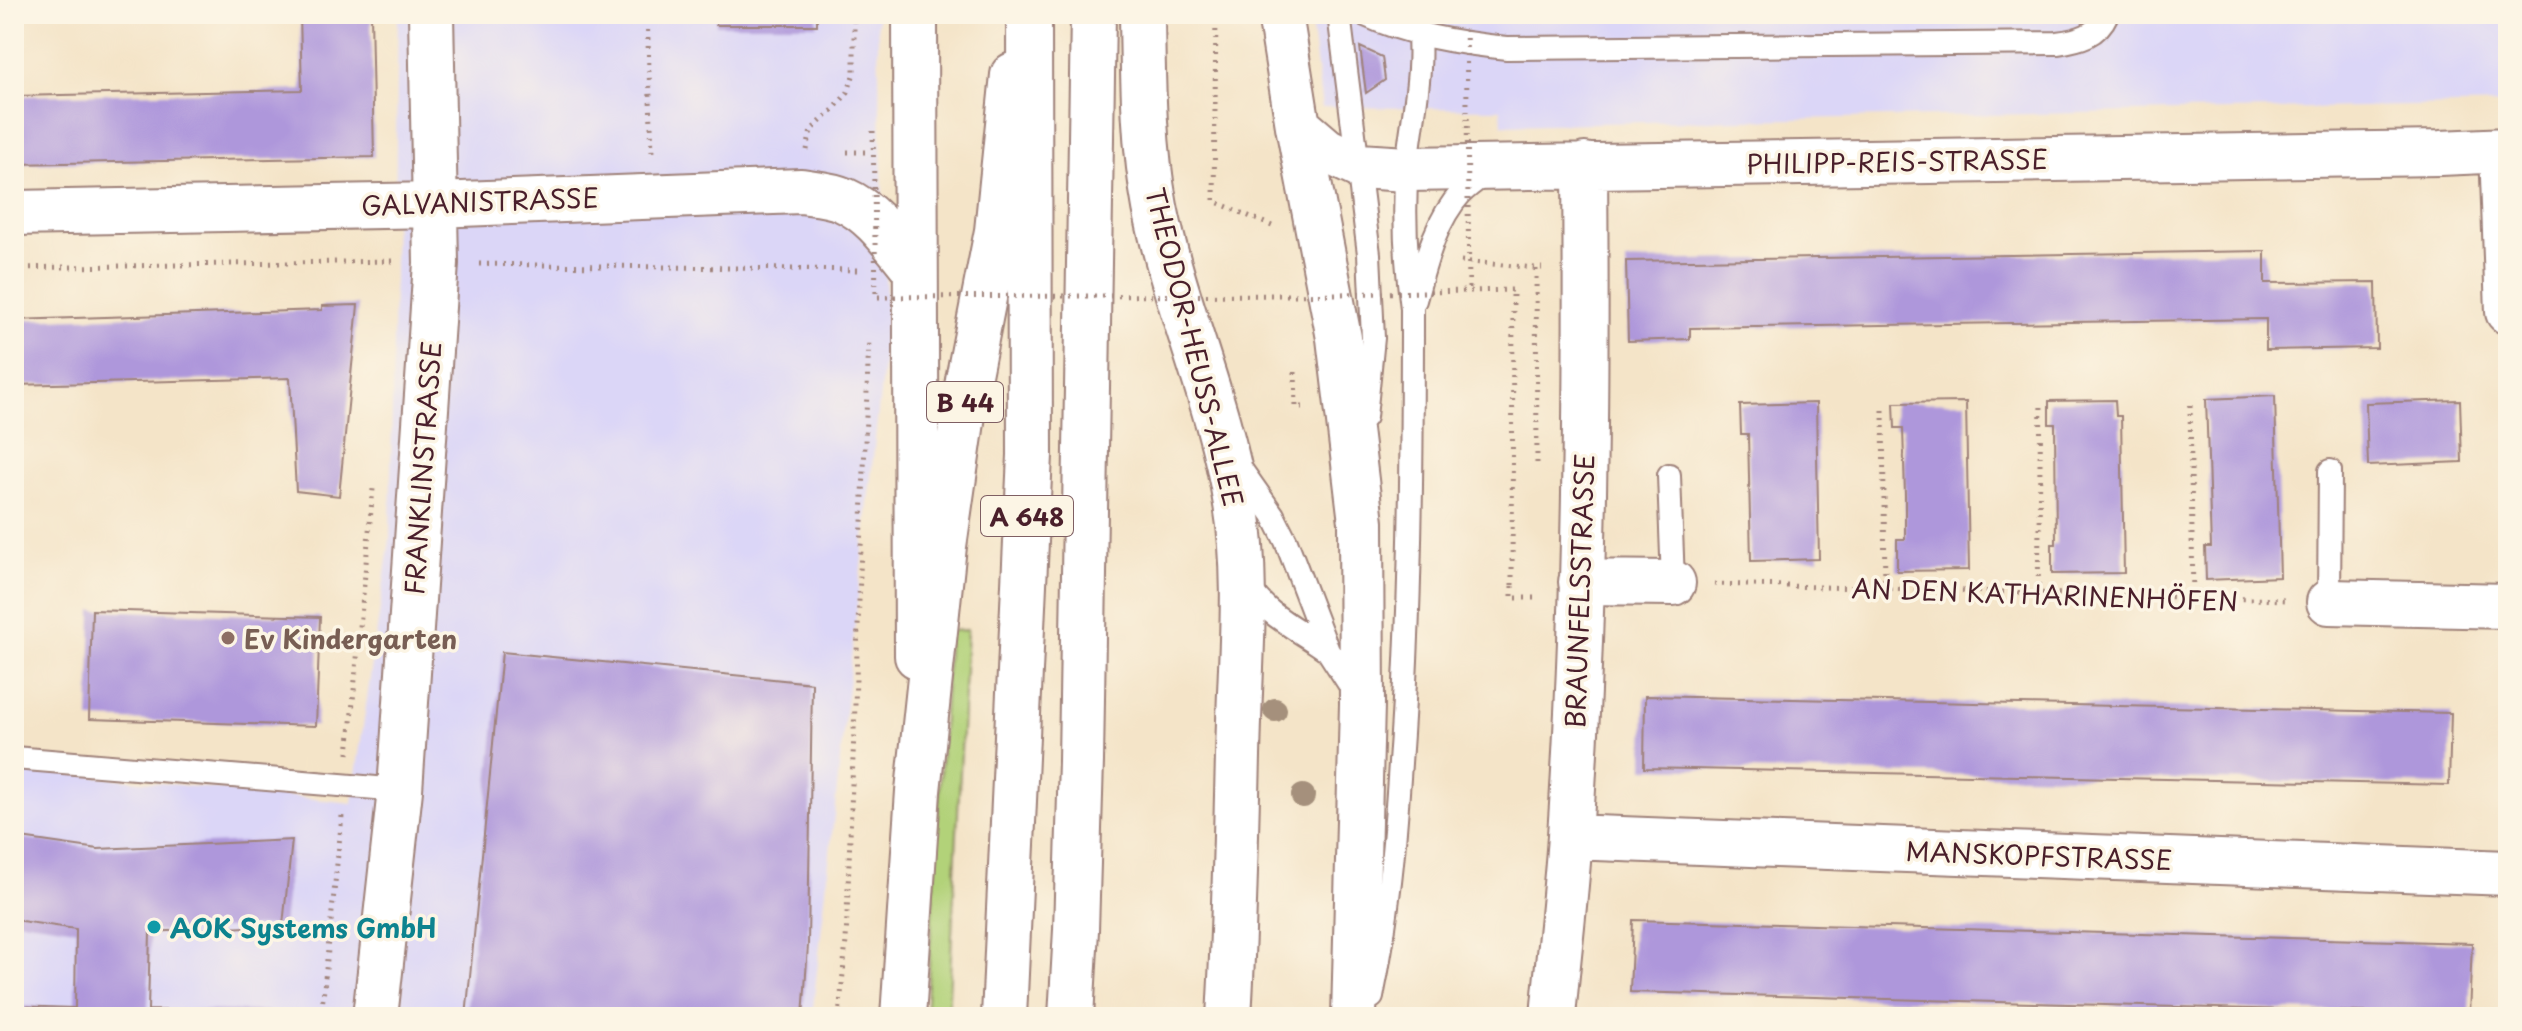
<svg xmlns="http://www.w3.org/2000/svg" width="2522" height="1031" font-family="'Playpen Sans',sans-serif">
  <rect width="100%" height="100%" fill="#fcf5e5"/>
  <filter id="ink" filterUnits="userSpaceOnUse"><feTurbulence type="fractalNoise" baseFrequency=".0125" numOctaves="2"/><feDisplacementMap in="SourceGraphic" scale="16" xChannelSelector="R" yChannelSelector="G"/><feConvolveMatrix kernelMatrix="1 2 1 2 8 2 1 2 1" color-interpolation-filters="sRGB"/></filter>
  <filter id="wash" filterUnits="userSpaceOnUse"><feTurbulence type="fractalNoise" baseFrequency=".006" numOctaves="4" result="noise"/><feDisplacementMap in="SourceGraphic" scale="32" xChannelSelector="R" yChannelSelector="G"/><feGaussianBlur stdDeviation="1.8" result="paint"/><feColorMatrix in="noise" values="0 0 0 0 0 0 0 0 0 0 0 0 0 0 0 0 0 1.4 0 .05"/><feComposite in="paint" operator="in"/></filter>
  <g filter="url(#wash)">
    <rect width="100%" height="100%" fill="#f4e4c8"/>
    <path fill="#dbd6f7" d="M398 14H877L887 329 812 1017H14V768L352 803 390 539Z
      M1310 14H2508V104L1502 125 1501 109 1322 107Z"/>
    <path fill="#b2d279" stroke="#7e7852" stroke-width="2" d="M967 630 948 1017H926L949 631Z"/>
    <g id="blocks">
      <path fill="#ae97db" d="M300 14H371L374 157 14 164V96L302 90Z
        M716 14H817V25H716Z
        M1360 47 1382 57 1385 80 1366 93Z
        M2265 251V283L2376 282 2377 348 2266 350V319L1690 328V339L1628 341 1626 261Z
        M358 305 339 496 296 491 290 378 14 385V320L322 310V306Z
        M2275 396 2280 577 2206 580 2205 547H2211L2206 399Z
        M2115 400 2116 416H2121L2124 573 2052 574V544H2056L2055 424H2049V401Z
        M2460 400 2462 462 2368 466 2366 403Z
        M1966 402 1969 570 1897 571V539H1905V495L1903 428H1895L1894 403Z
        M1816 403 1819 559 1751 561 1748 434H1741L1740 405Z
        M92 610 320 617 316 726 89 719Z
        M502 652 812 683 808 945 803 1017H466Z
        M1645 696 2451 713 2449 785 1644 768Z
        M14 837 98 849 292 840 283 925 150 932 148 1010 268 1011V1017H14V1006L75 1008 76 929 14 920Z
        M1633 920 2472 943 2469 1015 1630 992Z"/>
    </g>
  </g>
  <g filter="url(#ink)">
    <use href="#blocks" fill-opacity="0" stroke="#9f827a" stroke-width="2"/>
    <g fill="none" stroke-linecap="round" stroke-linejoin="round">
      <defs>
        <path id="service" d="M1339 14 1369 254 1373 338 1365 417
          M1363 14C1408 35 1458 43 1507 48L2057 43C2079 40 2097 36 2107 14
          M1415 300C1425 264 1435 221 1461 193 1468 186 1478 179 1486 173
          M1240 468 1273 515 1286 541 1328 651 1355 693
          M1669 475 1673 583
          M1247 584C1267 617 1297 628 1327 650
          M2329 602 2330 471
          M14 758 400 790
          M1372 997C1388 919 1395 842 1400 763 1411 612 1412 460 1412 308 1406 262 1403 215 1407 167 1412 117 1426 64 1416 14"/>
        <path id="minor" d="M915 14 917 656
          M1280 14 1298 126 1339 338 1361 522 1362 704 1354 1017
          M1298 126 1326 150 1359 166 1407 169 2440 153 2508 150
          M2502 150 2508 312
          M14 213 436 205 801 191C814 193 831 194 844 200 874 213 894 244 915 269
          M1581 582 1673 583
          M2329 602 2508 606
          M1570 837 2508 873
          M375 1017 400 790 436 263 431 14
          M1553 1017C1558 957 1566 897 1570 836 1585 613 1587 389 1585 165"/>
        <path id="primary" d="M1142 14C1143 78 1143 143 1155 207 1175 307 1220 402 1236 504 1248 574 1241 650 1239 721 1236 820 1235 919 1229 1017
          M903 1017 918 791 944 546 968 380 997 231 1013 75"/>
        <path id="motorway" d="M1004 1017 1030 455 1029 14
          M1071 1017 1076 930 1081 761 1093 14"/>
      </defs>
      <use href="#service" stroke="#9f827a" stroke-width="26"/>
      <use href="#minor" stroke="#9f827a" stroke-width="48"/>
      <use href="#primary" stroke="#9f827a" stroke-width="48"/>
      <use href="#motorway" stroke="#9f827a" stroke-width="48"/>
      <path stroke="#9f827a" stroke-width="5" stroke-dasharray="2 6" stroke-linecap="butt" d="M647 14 652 153
        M1216 14 1214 201 1272 226
        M807 150 811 130 834 109 848 92 854 73V14
        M847 152H870
        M1461 261 1536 268
        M479 264 861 270
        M14 268 393 261
        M1295 372 1296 407H1303
        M2190 405 2193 598
        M1883 410 1885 589
        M1537 463 1536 268H1542
        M1714 584 2288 600
        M1512 586V598H1538
        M2038 593 2041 401
        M348 754 373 489
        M321 1017 342 816
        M839 1017 846 941 869 338"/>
      <use href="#service" stroke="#fff" stroke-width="22"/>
      <use href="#minor" stroke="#fff" stroke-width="44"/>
      <use href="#primary" stroke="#fff" stroke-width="44"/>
      <use href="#motorway" stroke="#fff" stroke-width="44"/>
      <path stroke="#9f827a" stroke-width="5" stroke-dasharray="2 6" stroke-linecap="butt" d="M1466 14 1469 291
        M873 131 876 297 1294 295 1513 290 1512 586"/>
    </g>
    <g fill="#a5907c">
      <circle cx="1275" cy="710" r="12"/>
      <circle cx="1303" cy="796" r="12"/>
    </g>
  </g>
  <circle fill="#8d6e63" stroke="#fcf5e5" stroke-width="3" cx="228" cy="638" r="8"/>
  <circle fill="#0f9aa8" stroke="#fcf5e5" stroke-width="3" cx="154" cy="927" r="8"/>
  <g text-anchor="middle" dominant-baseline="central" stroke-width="7" stroke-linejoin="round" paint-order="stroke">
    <g fill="#fcf5e5" stroke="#7f5f63" stroke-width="2">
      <rect x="927" y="382" width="76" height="40" rx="6"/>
      <rect x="981" y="496" width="92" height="40" rx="6"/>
    </g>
    <g font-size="24" font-weight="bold" fill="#4a1f2b">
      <text x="965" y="402">B 44</text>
      <text x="1027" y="516">A 648</text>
    </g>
    <g font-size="26" fill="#4a1f2b" stroke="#fcf5e5">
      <text transform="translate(1897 161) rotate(-1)">PHILIPP-REIS-STRASSE</text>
      <text transform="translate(480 201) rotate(-2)">GALVANISTRASSE</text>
      <text transform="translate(1195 347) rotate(76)">THEODOR-HEUSS-ALLEE</text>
      <text transform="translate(422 468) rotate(-86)">FRANKLINSTRASSE</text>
      <text transform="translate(1579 591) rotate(-88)">BRAUNFELSSTRASSE</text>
      <text transform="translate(2045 594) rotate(2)">AN DEN KATHARINENHÖFEN</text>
      <text transform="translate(2039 855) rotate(2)">MANSKOPFSTRASSE</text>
    </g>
    <g font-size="26" font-weight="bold" fill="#785e54" stroke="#fcf5e5" text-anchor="start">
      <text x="244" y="638">Ev Kindergarten</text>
    </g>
    <g font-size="26" font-weight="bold" fill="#0d838f" stroke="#fcf5e5" text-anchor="start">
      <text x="170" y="927">AOK Systems GmbH</text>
    </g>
  </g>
  <rect width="2522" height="1031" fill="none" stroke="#fcf5e5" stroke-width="48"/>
</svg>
